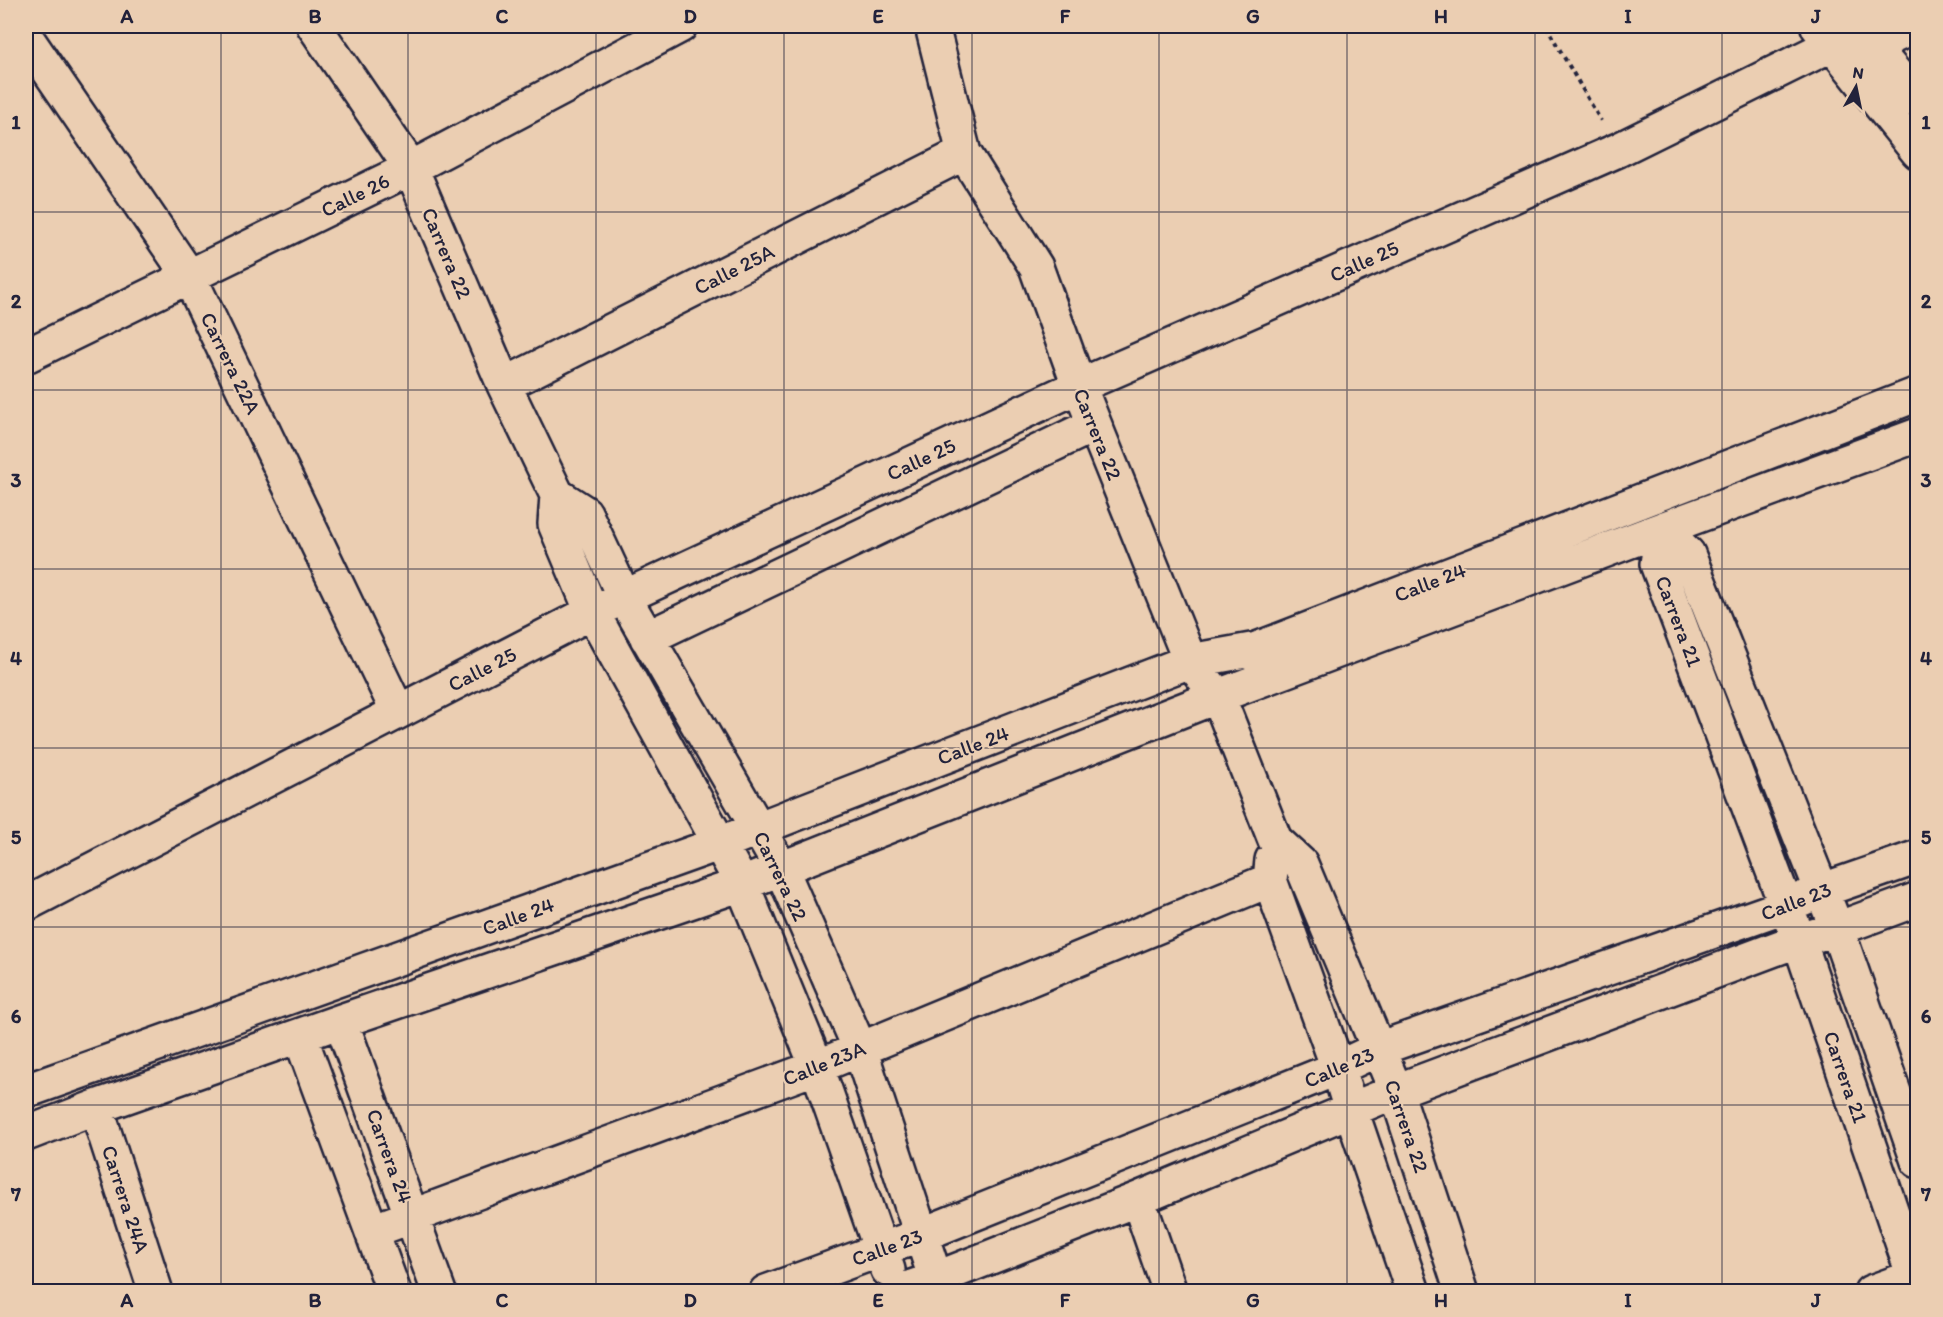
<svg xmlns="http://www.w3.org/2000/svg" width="1943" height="1317" font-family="Itim,sans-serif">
  <rect width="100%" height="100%" fill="#ebceb2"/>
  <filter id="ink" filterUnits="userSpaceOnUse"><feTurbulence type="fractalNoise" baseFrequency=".0167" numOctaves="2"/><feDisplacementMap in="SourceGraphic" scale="12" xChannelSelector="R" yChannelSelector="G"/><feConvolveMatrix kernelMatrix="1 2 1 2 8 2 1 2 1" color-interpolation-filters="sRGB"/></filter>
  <g filter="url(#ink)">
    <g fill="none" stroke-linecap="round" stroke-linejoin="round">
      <defs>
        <path id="minor" d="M314 26 411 168 504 385 557 495 585 513 624 597 781 868 860 1049 940 1292
          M932 26 964 153 1036 267 1079 386 1190 661 1218 696 1275 840 1301 864 1396 1091 1462 1292
          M1857 26 1872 46 1918 100
          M1818 27 1918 152
          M26 37 189 276 398 712
          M1850 46H1872L1916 26
          M26 356 411 168 680 26
          M504 385 964 153
          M557 495 555 524 592 612 742 884 817 1067 888 1270
          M1662 529 1657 564 1799 940 1918 1289
          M1662 529 1688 554 1837 929 1918 1161
          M647 638 1094 425
          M1272 860 1270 880 1338 1068 1351 1110 1413 1292
          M26 904 592 612 1079 386 1618 150 1831 45 1845 26
          M341 1021 439 1292
          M300 1036 394 1292
          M26 1091 721 843 1190 661 1257 649 1918 394
          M96 1107 156 1292
          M26 1134 96 1107 341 1021 742 884 1218 696 1662 529 1918 435
          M1138 1199 1170 1292
          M372 1231 817 1067 1270 880
          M766 1292 921 1235 1338 1068 1378 1049 1785 906 1823 890 1918 857
          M897 1292 935 1279 1138 1199 1396 1091 1799 940 1837 929 1918 899
          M1871 1292 1918 1275"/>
      </defs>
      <use href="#minor" stroke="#22223b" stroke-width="38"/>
      <path stroke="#22223b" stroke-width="4" stroke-dasharray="4.5 4.5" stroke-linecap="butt" d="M1546 26 1601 121"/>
      <use href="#minor" stroke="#ebceb2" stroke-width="33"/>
    </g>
  </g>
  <path fill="none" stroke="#22223b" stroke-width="1.5" stroke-opacity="0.55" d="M221 26V1292M408 26V1292M596 26V1292M784 26V1292M972 26V1292M1159 26V1292M1347 26V1292M1535 26V1292M1722 26V1292M26 212H1918M26 390H1918M26 569H1918M26 748H1918M26 927H1918M26 1105H1918"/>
  <g text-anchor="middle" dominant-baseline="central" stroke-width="4.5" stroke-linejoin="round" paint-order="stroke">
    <g font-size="21" fill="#22223b" stroke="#ebceb2">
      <text transform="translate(355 195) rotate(-26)">Calle 26</text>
      <text transform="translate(447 253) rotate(67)">Carrera 22</text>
      <text transform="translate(1364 261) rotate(-24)">Calle 25</text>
      <text transform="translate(734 269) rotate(-27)">Calle 25A</text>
      <text transform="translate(231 363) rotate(64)">Carrera 22A</text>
      <text transform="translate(1098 434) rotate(68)">Carrera 22</text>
      <text transform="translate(921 459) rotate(-25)">Calle 25</text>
      <text transform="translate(1430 582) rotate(-21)">Calle 24</text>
      <text transform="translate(1679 621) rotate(69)">Carrera 21</text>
      <text transform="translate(482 669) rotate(-27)">Calle 25</text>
      <text transform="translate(973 745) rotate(-21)">Calle 24</text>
      <text transform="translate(781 876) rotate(64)">Carrera 22</text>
      <text transform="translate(1796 901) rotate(-21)">Calle 23</text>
      <text transform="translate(518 916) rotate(-20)">Calle 24</text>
      <text transform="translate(824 1063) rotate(-22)">Calle 23A</text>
      <text transform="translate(1339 1067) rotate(-23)">Calle 23</text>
      <text transform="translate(1846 1077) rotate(71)">Carrera 21</text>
      <text transform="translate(1407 1126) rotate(71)">Carrera 22</text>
      <text transform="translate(390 1156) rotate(70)">Carrera 24</text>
      <text transform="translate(126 1199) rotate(72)">Carrera 24A</text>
      <text transform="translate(887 1247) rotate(-20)">Calle 23</text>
    </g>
  </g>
  <rect width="1943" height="1317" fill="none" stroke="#ebceb2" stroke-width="66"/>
  <g transform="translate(1856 87) rotate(9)" stroke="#ebceb2" stroke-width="4.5" paint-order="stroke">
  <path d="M0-4.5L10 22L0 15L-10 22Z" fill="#22223b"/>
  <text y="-9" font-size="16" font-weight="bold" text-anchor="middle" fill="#22223b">N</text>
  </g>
  <rect x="33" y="33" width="1877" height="1251" fill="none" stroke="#22223b" stroke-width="2"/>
  <g font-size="20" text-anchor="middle" font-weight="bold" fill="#22223b">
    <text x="127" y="23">A</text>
    <text x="315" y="23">B</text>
    <text x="502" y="23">C</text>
    <text x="690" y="23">D</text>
    <text x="878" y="23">E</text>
    <text x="1065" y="23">F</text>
    <text x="1253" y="23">G</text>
    <text x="1441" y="23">H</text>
    <text x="1628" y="23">I</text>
    <text x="1816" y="23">J</text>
    <text x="16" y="129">1</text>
    <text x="1926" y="129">1</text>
    <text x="16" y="308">2</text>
    <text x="1926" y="308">2</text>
    <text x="16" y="487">3</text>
    <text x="1926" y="487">3</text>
    <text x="16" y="665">4</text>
    <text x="1926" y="665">4</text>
    <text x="16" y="844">5</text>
    <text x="1926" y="844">5</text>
    <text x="16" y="1023">6</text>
    <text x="1926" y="1023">6</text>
    <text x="16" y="1201">7</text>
    <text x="1926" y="1201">7</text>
    <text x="127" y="1307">A</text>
    <text x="315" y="1307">B</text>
    <text x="502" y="1307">C</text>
    <text x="690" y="1307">D</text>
    <text x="878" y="1307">E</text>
    <text x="1065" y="1307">F</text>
    <text x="1253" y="1307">G</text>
    <text x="1441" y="1307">H</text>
    <text x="1628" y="1307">I</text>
    <text x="1816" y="1307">J</text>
  </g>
</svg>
